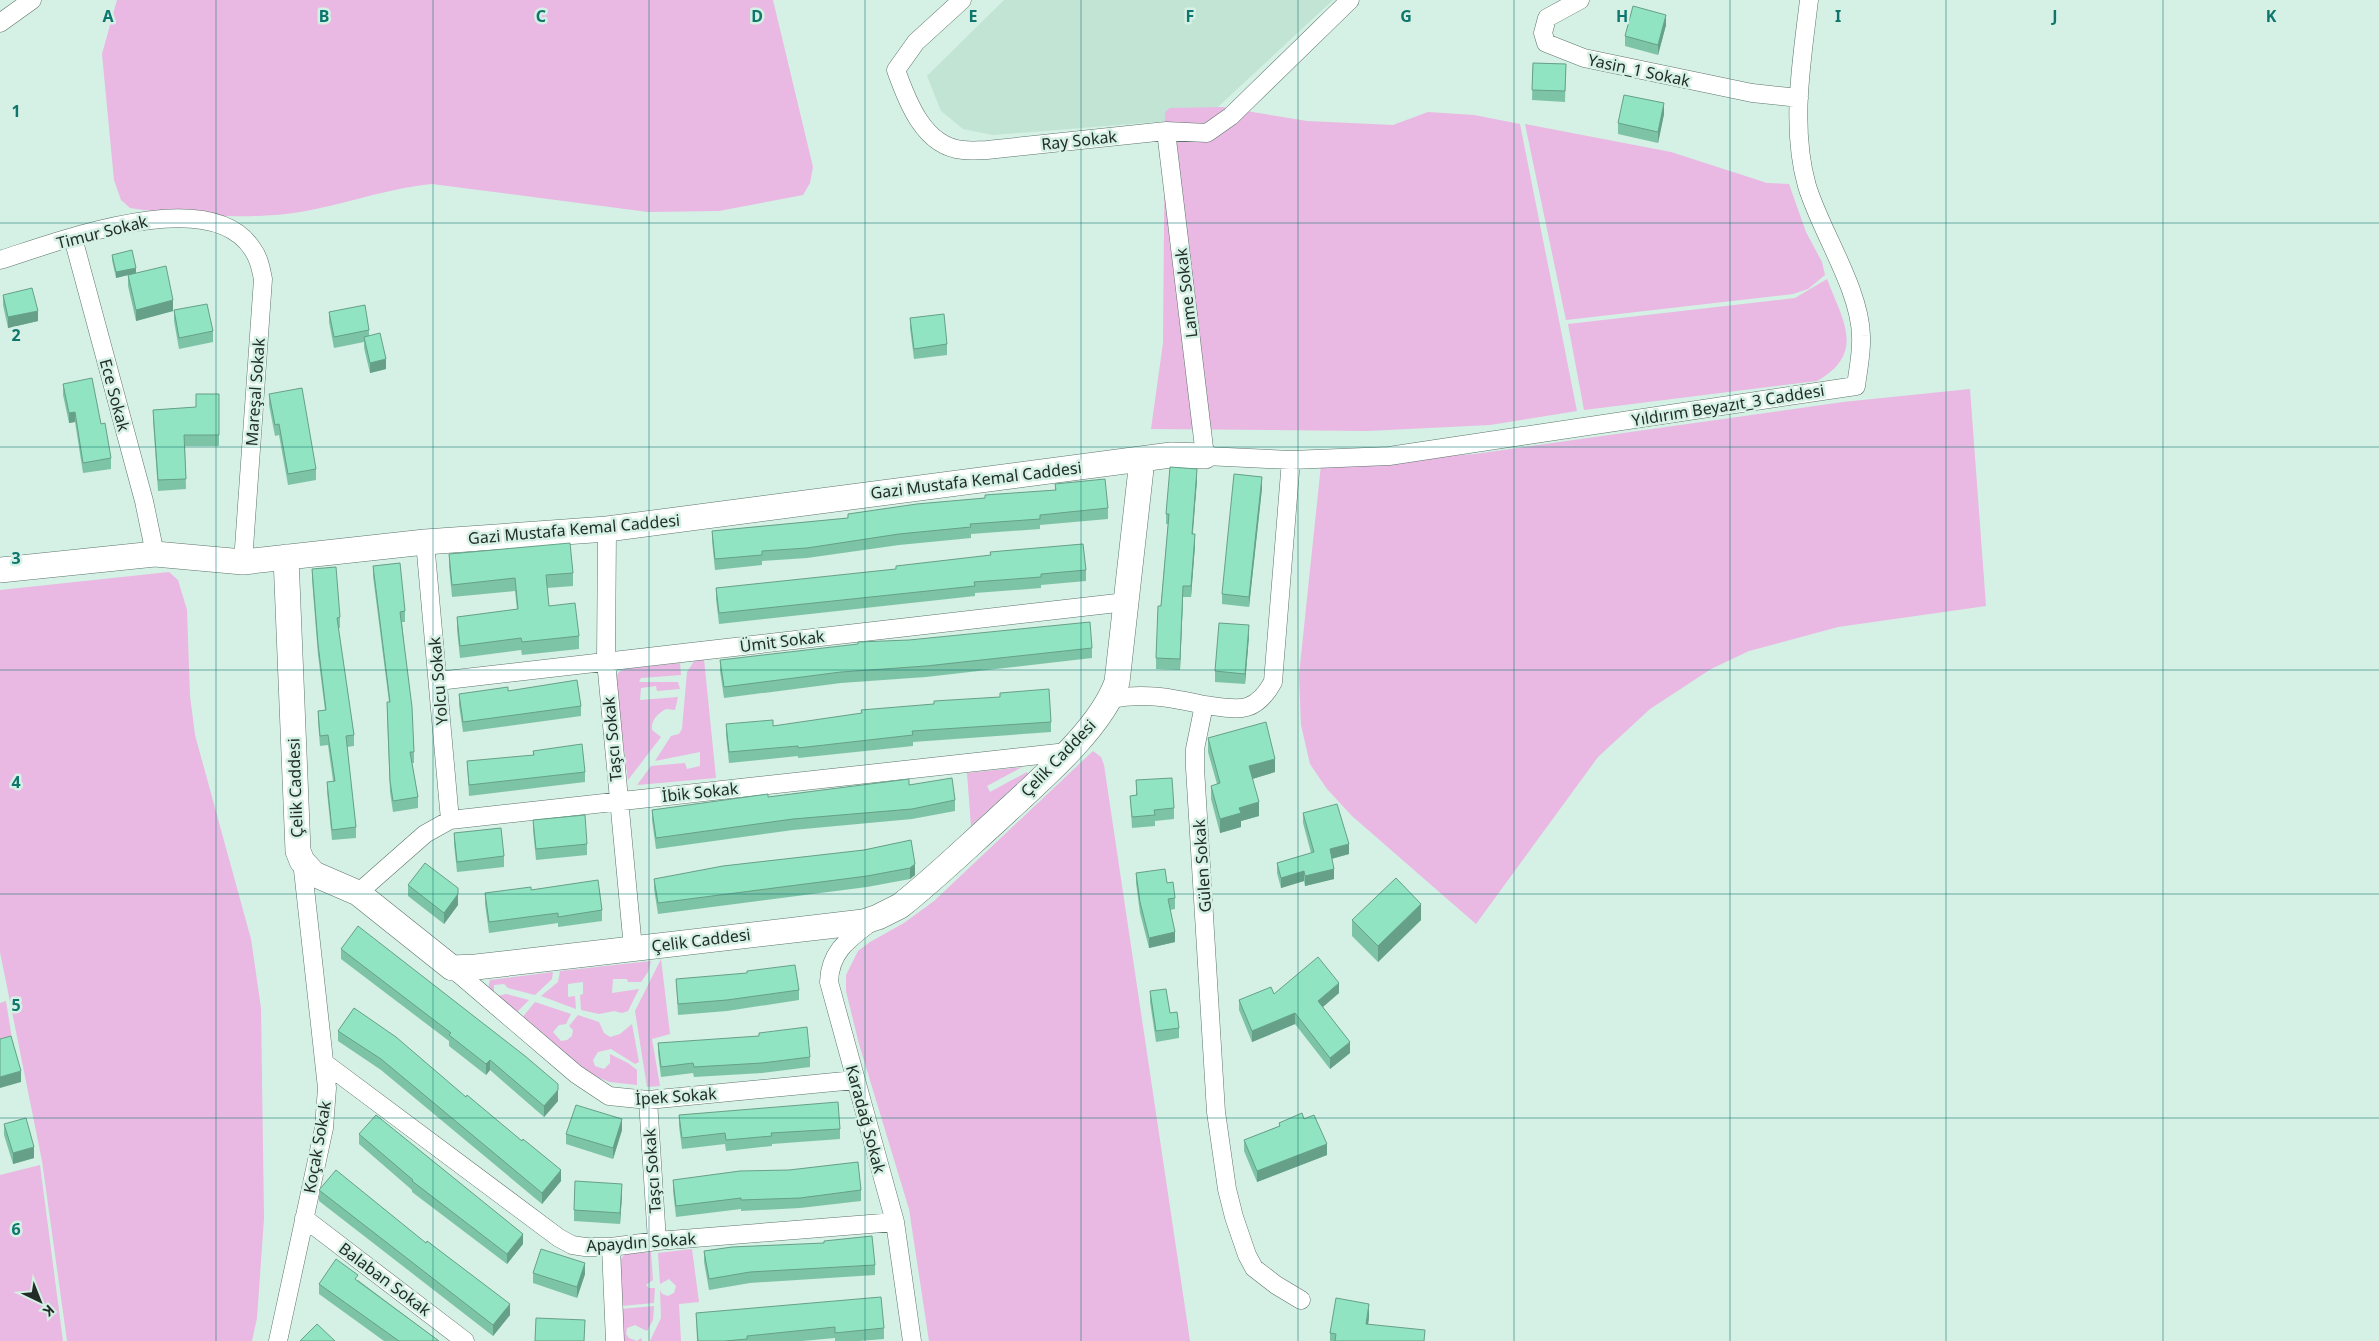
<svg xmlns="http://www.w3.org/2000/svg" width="2379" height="1341" font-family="'Noto Sans',sans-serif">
  <rect width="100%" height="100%" fill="#d5f0e4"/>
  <path fill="#c2e4d4" d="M1004 0H1333L1206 118 993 135 963 129 941 111 927 76Z"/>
  <path fill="#e9b8e3" d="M117 0H773L813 167 810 183 803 195 719 211 648 212 432 184C382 189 335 208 286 214 240 219 175 215 130 208L121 200 114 180 102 54Z
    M1222 107 1307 121 1393 125 1428 112 1474 115 1520 124 1577 411 1490 425 1367 431 1151 429 1163 343 1165 112 1170 108Z
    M1525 124 1671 152 1767 183 1789 184 1806 232 1822 262 1825 275 1808 289 1793 294 1566 320Z
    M1827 279C1843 321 1866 353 1817 381L1584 410 1568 324 1795 298Z
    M1970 389 1986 606 1838 627 1749 651 1711 669 1650 709 1598 757 1476 924 1352 816 1327 789 1310 764 1301 725 1299 675 1321 465 1475 454 1843 402Z
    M169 572 178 580 187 610 190 696 195 735 251 939 261 1008 264 1218 257 1318 252 1341H67L42 1161 0 952V590Z
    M704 659 716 778 637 785 651 766 685 763 687 769 700 766V752L655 761 671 736 679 734 682 729 687 672 695 660Z
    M680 663 681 675 641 678 639 682H678L680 689 657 691 656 686 641 688 640 700 678 697 675 710 666 709C657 714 651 720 652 730L661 737 628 780 615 679 619 672 625 669Z
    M1093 751 1101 757 1104 765 1190 1341H929L909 1209 859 1044 846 991V975L858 951 870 942 904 923 934 901Z
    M1022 767 987 786 990 792 1027 772 1028 774 971 826 967 773Z
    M661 959 670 1034 652 1039 660 1086 647 1087 635 1011Z
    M651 961 648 972 641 982H628L627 979H613L612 993 639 989 628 1011 622 1013 614 1011 599 1014 581 1010 580 995 583 994V982L568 984V997L575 996 576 1009 541 996 558 982 560 971Z
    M553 972 552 979 535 995 508 988 504 984 494 985V993L498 996 506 994 529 1000 515 1014 488 989 490 980Z
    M6 1001 12 1039 0 1043V1003Z
    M535 1002 571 1014 566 1024 559 1025 553 1032 561 1041 567 1040 572 1036 573 1030 569 1026 578 1015 599 1022 604 1033 610 1037 620 1034 632 1024 639 1062 635 1064 611 1049 598 1052 593 1060 595 1066 604 1069 610 1063V1054L628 1063 637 1070V1085L610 1082 592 1075 521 1019Z
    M40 1165 63 1341H0V1175Z
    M692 1249 699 1302 679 1304 681 1341H650L661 1318 660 1290 662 1294 668 1296 674 1293 676 1286 669 1279 660 1284 658 1253Z
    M651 1252 653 1280 646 1285 649 1288H655L654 1303 621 1306V1309L654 1306 653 1320 647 1331 635 1325 627 1328 626 1334 629 1338 637 1341 641 1338 642 1341H622L620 1260 625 1254Z"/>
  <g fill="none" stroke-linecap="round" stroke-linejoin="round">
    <defs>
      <path id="street" d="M962 0 916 42 896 70C907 101 924 147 963 150 971 151 979 150 987 150L1166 131 1207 133 1231 116 1350 0
        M1580 0 1547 18 1543 33 1546 43 1584 58 1752 93 1799 98
        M0 23 32 0
        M1166 131 1205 456 1291 460 1389 456 1856 386C1858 370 1862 352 1861 336 1860 289 1821 232 1807 186 1790 126 1802 60 1809 0
        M73 238 144 501 155 554
        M0 260C58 242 211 182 253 250 259 258 261 269 263 279L243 562
        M1291 460 1273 682C1254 716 1237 709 1204 705L1195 749V768L1216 1112 1227 1189 1234 1217 1247 1255 1254 1268 1276 1285 1301 1300
        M607 529 606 661 633 948
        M425 542 450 820
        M438 681 1126 602
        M1111 699C1144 692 1172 698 1204 705
        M358 893 425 834 450 820 1067 752
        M871 922C849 939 830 951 829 982L895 1222 912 1341
        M452 968 576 1074 609 1096 648 1100 855 1080
        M326 1064 559 1238 572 1245 585 1247H611L657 1241 895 1222
        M648 1100 657 1241
        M304 1218 465 1341
        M611 1247 615 1341
        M278 1341 324 1128 327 1088 302 861"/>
      <path id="secondary" d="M286 557 298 851 302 861 314 874 358 893 452 968 476 967 863 922 878 917 900 906C933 880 964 850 995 822 1033 786 1100 731 1117 682L1142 460
        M0 570 155 554 243 562 425 542 607 529 1171 455 1205 456"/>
    </defs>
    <use href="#street" stroke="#5d756b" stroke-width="19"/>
    <use href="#secondary" stroke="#5d756b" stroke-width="26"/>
    <use href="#street" stroke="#fff" stroke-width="18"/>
    <use href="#secondary" stroke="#fff" stroke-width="25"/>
  </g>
  <path fill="#7dc4a7" d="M1666 25 1658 55 1625 46V36Z
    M1533 63 1566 64 1565 102 1532 100Z
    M1664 114 1658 143 1618 134V123Z
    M112 255 136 273 173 311 136 321 128 286V275L116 278 112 260Z
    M3 295 38 321 8 328 3 305Z
    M174 310 213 331V342L179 349 174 321Z
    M329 312 369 330V336L386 369 370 373 364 348V342L334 348 329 322Z
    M910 318 947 344V355L914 359 910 328Z
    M63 384 111 458V469L83 473 75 422 69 423 63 395Z
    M219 394V446H185L186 489 158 491 153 420V410L196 407Z
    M269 394 316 469V480L288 485 279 435 275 436 269 405Z
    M1197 480 1192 534 1195 545 1191 597H1183L1180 670 1156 669V658L1168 524H1166V514Z
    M1055 484 1108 508V519L1040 525V529L971 534V538L899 545 807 558 762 561V565L715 570 712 541V531L848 518V514L1055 490Z
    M1262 488 1249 607 1222 604V594Z
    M449 554 573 573V586L547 588 549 606 579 636V649L522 655 521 650 460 658 457 630V617L517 610 515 591 452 597 449 566Z
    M373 566 405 611V622H402L414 752V763H412L418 797V808L393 812 390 792 387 713V702H389L373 576Z
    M312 569 340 617V628H338L354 735V746L347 747 356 827V838L332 840 327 792V782L333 781 328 745 320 746 318 721V711L325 710 318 655 312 579Z
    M1086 570V581L1041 585V588L975 593V596L719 624 716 599V588Z
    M1249 636 1245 684 1215 682V671Z
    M1092 648V658L926 677 841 683 724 698 720 671V660Z
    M508 691 581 706V716L463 732 459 705V694Z
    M1051 722V732L913 742V746L798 758V756L729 763 726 735V724L773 726Z
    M1208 738 1275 772 1252 779 1259 816 1241 821V827L1220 833 1211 799V786L1217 784 1208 752Z
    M533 751 585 772V782L469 796 467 761 533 756Z
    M1136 780 1174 808V819L1155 821V826L1132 828 1130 796 1136 795Z
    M909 785 955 800V811L912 819 793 830 656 849 652 820V810L768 797Z
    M1303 813 1349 854 1332 859 1334 879 1305 886 1304 881 1281 888 1277 873V863L1311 853 1303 823Z
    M533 820 587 844V855L536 860 533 830Z
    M454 833 504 856V867L457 872 454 844Z
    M911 840 915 875 910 879 867 887 658 914 654 889V879L864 850Z
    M1136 873 1167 883 1175 898V909L1170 910 1175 942 1149 948 1140 913 1136 883Z
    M408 885 458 905 444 924 408 896Z
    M531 890 602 910V921L558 927V923L489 933 485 904V893Z
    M1352 920H1421L1378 962 1352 936Z
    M341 949 558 1101 544 1117 490 1070 486 1075 449 1046V1041L341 959Z
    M676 979 799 990V1000L727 1011 678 1015Z
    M1150 991 1170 1013 1179 1028V1038L1156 1042 1150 1002Z
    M1339 993 1323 1007 1350 1053 1330 1069 1295 1024 1252 1042 1239 1010V1000L1274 994Z
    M354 1008 561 1181 542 1204 381 1070 338 1041V1031Z
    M658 1043 810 1057V1067L762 1073 694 1077 693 1073 661 1077 658 1053Z
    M679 1115 840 1129V1139L772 1144V1146L726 1151 725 1144 682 1149 679 1126Z
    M1304 1119 1327 1155 1257 1182 1244 1151V1140L1279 1126V1123Z
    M4 1124 34 1158 13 1164 4 1135Z
    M622 1130 613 1159 566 1144V1134Z
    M359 1134 523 1244 507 1264 412 1192V1190L359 1144Z
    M673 1180 861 1190V1201L800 1208 741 1211V1209L676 1217 673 1191Z
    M319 1190 426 1243 510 1315 493 1336 319 1201Z
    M622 1195 620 1224 574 1221V1210Z
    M704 1251 875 1265V1275L750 1283 709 1290 704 1262Z
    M533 1273 585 1274 577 1298 533 1283Z
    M358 1280 439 1341H384L319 1294V1284Z
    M696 1313 884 1328V1339L859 1341H835V1338L802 1341H697Z
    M1369 1318 1368 1324 1425 1341H1330V1333Z"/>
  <path fill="#66a088" d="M1666 15V25L1658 55V45Z
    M1664 103V114L1658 143V132Z
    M136 268V273L116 278V272Z
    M173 300V311L136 321V310Z
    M38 311V321L8 328V317Z
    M386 359V369L370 373V363Z
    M75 412V422L69 423V413Z
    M1197 469V480L1192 545V534Z
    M1262 477V488L1249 607V597Z
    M1195 534V545L1191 597V586Z
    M1183 586V597L1180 670V659Z
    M1249 625V636L1245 684V674Z
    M1275 759V772L1249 780V766Z
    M1259 802V816L1241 821V827L1220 833V819L1239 808Z
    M1349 844V854L1330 859V849Z
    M915 864V875L910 879V868Z
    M1334 869V879L1305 886V876Z
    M1304 871V881L1281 888V878Z
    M458 894V905L444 924V913Z
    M1421 904V920L1378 962V946Z
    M1175 932V942L1149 948V938Z
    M1339 983V993L1318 1011V1001Z
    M1295 1013V1024L1252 1042V1031Z
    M1350 1042V1053L1330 1069V1058Z
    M490 1060V1070L486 1075V1064Z
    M21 1071V1082L0 1088V1077Z
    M558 1090V1101L544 1117V1106Z
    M622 1119V1130L613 1159V1148Z
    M1327 1144V1155L1257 1182V1171Z
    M34 1147V1158L13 1164V1153Z
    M561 1170V1181L542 1204V1193Z
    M622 1184V1195L620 1224V1213Z
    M523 1234V1244L507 1264V1254Z
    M585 1263V1274L577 1298V1287Z
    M510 1304V1315L493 1336V1325Z
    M1369 1304V1318L1366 1337V1324Z"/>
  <path fill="#91e4c2" stroke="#66a088" d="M1633 6 1666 15 1658 45 1625 36Z
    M1533 63 1566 64 1565 91 1532 90Z
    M1624 95 1664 103 1658 132 1618 123Z
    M132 250 136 268 116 272 112 255Z
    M166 266 173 300 136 310 128 275Z
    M32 288 38 311 8 317 3 295Z
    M207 304 213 331 179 338 174 310Z
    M365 305 369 330 334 337 329 312Z
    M944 314 947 344 914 349 910 318Z
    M380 333 386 359 370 363 364 337Z
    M92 378 101 424 105 423 111 458 83 463 75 412 69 413 63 384Z
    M302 388 316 469 288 474 279 424 275 425 269 394Z
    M196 394H219V435H184L186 479 158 480 153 410 196 407Z
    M1170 467 1197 469 1192 534H1195L1191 586H1183L1180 659 1156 658 1158 606H1161L1169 514H1166Z
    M1234 474 1262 477 1249 597 1222 594Z
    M1105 479 1108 508 1040 515V519L970 524 971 527 899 534 807 548 762 551V555L715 559 712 531 848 518V514L917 504 985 498V495L1056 490 1055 484Z
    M570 543 573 573 546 575 549 606 575 603 579 636 522 642 521 638 460 646 457 617 518 609 515 578 452 585 449 554Z
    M1083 544 1086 570 1041 574V577L974 582 975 586 719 613 716 588 896 569V566L991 555 990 552Z
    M400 563 405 611 400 612 412 707 414 752H410L418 797 393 801 390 781 387 702H390L373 566Z
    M336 567 340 617 337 618 354 735 346 736 356 827 332 830 327 782 335 781 328 735 320 736 318 711 326 710 318 644 312 569Z
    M1090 622 1092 648 926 666 841 672 724 687 720 660 858 644V642L909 640Z
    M1219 623 1249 625 1245 674 1215 671Z
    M577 680 581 706 463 722 459 694 508 687V691Z
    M1049 689 1051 722 912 731 913 735 798 748V746L729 752 726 724 773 720V726L862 713 861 710 934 704V701L1000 697V693Z
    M1266 722 1275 759 1249 766 1259 802 1239 808 1241 813 1220 819 1211 786 1220 783 1208 738Z
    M582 744 585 772 469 785 467 761 534 755 533 751Z
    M952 778 955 800 912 809 793 819 656 838 652 810 768 794V797L909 779V785Z
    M1172 778 1174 808 1154 810 1155 815 1132 817 1130 796 1137 795 1136 780Z
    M1337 804 1349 844 1330 849 1334 869 1305 876 1304 871 1281 878 1277 863 1314 852 1303 813Z
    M585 815 587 844 536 849 533 820Z
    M501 828 504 856 457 862 454 833Z
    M911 840 915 864 910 868 867 876 658 903 654 879 723 866 864 850Z
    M425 863 458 888V894L444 913 408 885Z
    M1165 869 1167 883 1173 882 1175 898 1168 899 1175 932 1149 938 1140 902 1136 873Z
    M1396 878 1421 904 1378 946 1352 920Z
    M598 880 602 910 558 917V913L489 922 485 893 531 887V890Z
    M358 926 525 1056 558 1084V1090L544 1106 490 1060 486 1064 449 1035 451 1033 341 949Z
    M1318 957 1339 983 1318 1001 1350 1042 1330 1058 1295 1013 1252 1031 1239 1000 1271 987 1274 994Z
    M795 965 799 990 727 1000 678 1004 676 979 747 973V971Z
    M1166 989 1170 1013 1177 1012 1179 1028 1156 1031 1150 991Z
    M354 1008 396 1037 466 1097 467 1095 522 1141 523 1139 561 1170 542 1193 381 1059 338 1031Z
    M807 1027 810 1057 762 1063 694 1067 693 1063 661 1067 658 1043 759 1036V1033Z
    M11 1036 21 1071 0 1077V1039Z
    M838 1102 840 1129 771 1133 772 1136 726 1140 725 1133 682 1138 679 1115Z
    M576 1105 622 1119 613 1148 566 1134Z
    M1302 1113 1304 1119 1314 1115 1327 1144 1257 1171 1244 1140 1280 1126 1279 1123Z
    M376 1115 523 1234 507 1254 412 1181 413 1180 359 1134Z
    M26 1118 34 1147 13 1153 4 1124Z
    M858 1162 861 1190 800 1198 741 1200V1198L676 1206 673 1180 740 1171 789 1170Z
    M336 1170 426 1243 427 1241 510 1304 493 1325 319 1190Z
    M575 1181 622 1184 620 1213 574 1210Z
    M872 1236 875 1265 750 1272 709 1279 704 1251 732 1247 824 1243V1241Z
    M541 1249 585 1263 577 1287 533 1273Z
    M336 1259 358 1275 355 1279 439 1341H399L319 1284Z
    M881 1297 884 1328 835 1333V1327L747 1336V1339L725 1341H698L696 1313Z
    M1336 1298 1369 1304 1366 1324 1425 1330 1424 1341H1335L1336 1334 1330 1333Z
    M536 1318 585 1320 584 1341H535Z
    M317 1324 335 1341H300Z"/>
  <path fill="none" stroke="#0f766e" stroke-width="1" stroke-opacity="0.55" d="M216 0V1341M433 0V1341M649 0V1341M865 0V1341M1081 0V1341M1298 0V1341M1514 0V1341M1730 0V1341M1946 0V1341M2163 0V1341M0 223H2379M0 447H2379M0 670H2379M0 894H2379M0 1118H2379"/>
  <g text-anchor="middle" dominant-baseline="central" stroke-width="5" stroke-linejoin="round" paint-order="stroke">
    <g font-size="16" fill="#222d28" stroke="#d5f0e4">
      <text transform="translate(1639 70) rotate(12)">Yasin_1 Sokak</text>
      <text transform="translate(1079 140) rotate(-6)">Ray Sokak</text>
      <text transform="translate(102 232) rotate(-14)">Timur Sokak</text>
      <text transform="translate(1186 293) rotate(-97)">Lame Sokak</text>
      <text transform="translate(255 392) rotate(-86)">Mareşal Sokak</text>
      <text transform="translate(115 395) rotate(75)">Ece Sokak</text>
      <text transform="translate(1728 405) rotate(-9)">Yıldırım Beyazıt_3 Caddesi</text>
      <text transform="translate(976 480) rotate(-7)">Gazi Mustafa Kemal Caddesi</text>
      <text transform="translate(574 529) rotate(-5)">Gazi Mustafa Kemal Caddesi</text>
      <text transform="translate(782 641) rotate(-7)">Ümit Sokak</text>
      <text transform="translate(438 681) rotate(-95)">Yolcu Sokak</text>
      <text transform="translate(612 739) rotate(-95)">Taşcı Sokak</text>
      <text transform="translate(1058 758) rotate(-46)">Çelik Caddesi</text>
      <text transform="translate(295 788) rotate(-92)">Çelik Caddesi</text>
      <text transform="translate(700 792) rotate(-6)">İbik Sokak</text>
      <text transform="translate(1202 866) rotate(-94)">Gülen Sokak</text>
      <text transform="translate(701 940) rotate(-7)">Çelik Caddesi</text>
      <text transform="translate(676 1096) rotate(-4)">İpek Sokak</text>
      <text transform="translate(866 1119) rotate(75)">Karadağ Sokak</text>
      <text transform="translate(317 1147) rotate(-80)">Koçak Sokak</text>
      <text transform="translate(652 1171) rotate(-94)">Taşcı Sokak</text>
      <text transform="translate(641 1242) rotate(-4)">Apaydın Sokak</text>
      <text transform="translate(385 1279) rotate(37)">Balaban Sokak</text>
    </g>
  </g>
  <g font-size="16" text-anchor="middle" font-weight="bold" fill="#0f766e" stroke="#d5f0e4" stroke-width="5" stroke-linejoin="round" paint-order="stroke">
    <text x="108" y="22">A</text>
    <text x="324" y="22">B</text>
    <text x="541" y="22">C</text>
    <text x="757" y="22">D</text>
    <text x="973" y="22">E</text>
    <text x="1190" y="22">F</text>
    <text x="1406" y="22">G</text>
    <text x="1622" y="22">H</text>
    <text x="1838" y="22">I</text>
    <text x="2055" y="22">J</text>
    <text x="2271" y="22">K</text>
    <text x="16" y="117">1</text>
    <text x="16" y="341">2</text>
    <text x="16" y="564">3</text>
    <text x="16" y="788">4</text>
    <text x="16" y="1011">5</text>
    <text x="16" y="1235">6</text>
  </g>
  <g transform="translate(40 1301) rotate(137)" stroke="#d5f0e4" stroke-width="4" paint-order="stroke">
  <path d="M0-4L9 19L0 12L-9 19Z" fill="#222d28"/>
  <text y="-8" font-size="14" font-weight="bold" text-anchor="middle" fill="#222d28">K</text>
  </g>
</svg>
